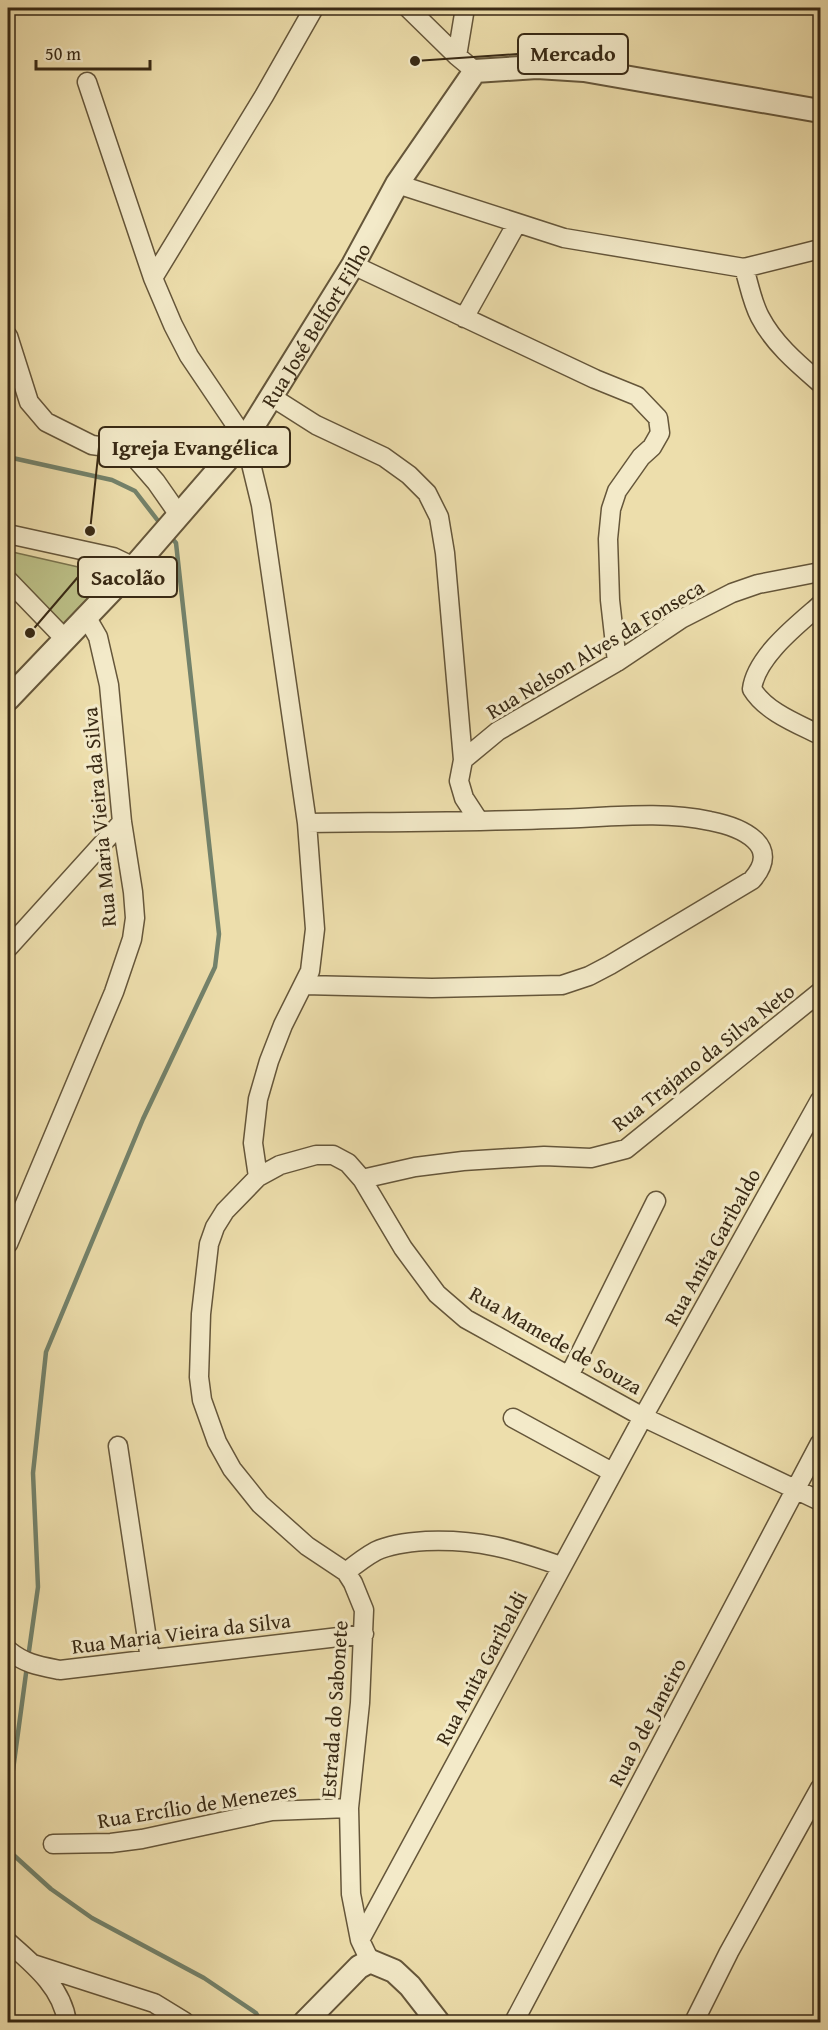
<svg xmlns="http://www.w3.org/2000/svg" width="828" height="2030" font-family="'Gentium Book Plus',serif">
  <rect width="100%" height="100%" fill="#eddeac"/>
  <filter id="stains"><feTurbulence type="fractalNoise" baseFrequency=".00333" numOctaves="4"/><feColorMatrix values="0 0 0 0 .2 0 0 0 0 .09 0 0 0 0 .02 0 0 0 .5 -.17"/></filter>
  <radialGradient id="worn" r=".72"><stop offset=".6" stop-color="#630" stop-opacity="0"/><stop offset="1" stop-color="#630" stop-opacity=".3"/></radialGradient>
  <path fill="#bcc087" stroke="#7a744e" stroke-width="1.5" d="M8 551 109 574 66 628 8 574Z"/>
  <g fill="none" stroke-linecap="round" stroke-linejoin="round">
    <path stroke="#73826b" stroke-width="4.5" d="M8 457 112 480 135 491 162 526
      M28 1658 38 1587 33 1473 46 1352 143 1119 215 967 219 934 176 543 169 535
      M8 1780 13 1770 27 1666
      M8 1850 51 1889 92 1918 204 1978 256 2013 261 2022"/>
    <defs>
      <path id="minor" d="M408 8 457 56 475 71
        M457 56 465 8
        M87 82 153 278 173 325 189 356 245 439 261 505 307 823 315 929 310 971 283 1025 269 1061 258 1099 253 1143 258 1177
        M397 184 564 238 744 268 820 249
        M353 265 595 379 637 396 658 418 660 433 652 447 641 457 617 491 611 509 608 539 610 600 617 662
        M744 268C749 284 752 302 760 317 774 344 798 364 820 383
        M153 278 264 96 314 8
        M464 318 517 223
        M8 336 29 402 46 422 92 445 114 448 136 459 156 482 179 515
        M272 397 316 425 384 457 409 475 427 493 439 517 445 553 463 760
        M8 534 113 557 134 567
        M8 580 65 639
        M820 605C797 625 756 657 752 689 766 712 798 724 820 735
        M479 821 464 798 459 781 463 760 498 731 617 662 681 619 732 593 758 584 820 572
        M8 948 122 822
        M304 985 432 988 562 985 589 976 610 965 752 880C783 845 741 827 710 821 661 810 603 818 552 819 470 822 388 822 307 823
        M362 1179 415 1167 463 1161 544 1156 591 1158 626 1149 820 992
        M8 1244 114 992 132 939 135 918 133 892 122 822 109 685 98 637 87 618
        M569 1376 656 1201
        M513 1418 612 1472
        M118 1446 150 1659
        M346 1572C356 1564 365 1557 376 1551 391 1544 410 1542 426 1541 479 1539 512 1549 561 1566
        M8 1650C25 1664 39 1666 60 1670L364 1634
        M53 1844 111 1843 142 1839 272 1811 349 1808
        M360 1940 643 1417 820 1100
        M8 1942C33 1964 62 1987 67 2022
        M370 1961 360 1940 351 1894 349 1808 360 1703 364 1610 353 1583 346 1572 307 1546 260 1504 232 1469 217 1442 202 1400 199 1377 201 1314 209 1244 215 1227 225 1211 258 1177 280 1165 316 1155H333L348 1163 362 1179 403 1248 437 1294 466 1319 643 1417 820 1501
        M33 1964 154 2003 185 2022
        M514 2022 820 1443
        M694 2022 729 1952 820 1788"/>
      <g id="tertiary">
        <path id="s1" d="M8 699 134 567 245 439 353 265 397 184 475 71 537 67 584 70 820 111"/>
        <path d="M305 2022 359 1967 370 1961 394 1971 410 1986 438 2022"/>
      </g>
    </defs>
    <use href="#minor" stroke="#65563a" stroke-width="21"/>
    <use href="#tertiary" stroke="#65563a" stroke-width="26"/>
    <use href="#minor" stroke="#f3eac9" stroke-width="18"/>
    <use href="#tertiary" stroke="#f3eac9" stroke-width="22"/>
  </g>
  <g text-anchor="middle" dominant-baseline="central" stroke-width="6" stroke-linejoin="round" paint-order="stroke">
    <g font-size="21" fill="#382914" stroke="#f3eac9">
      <text stroke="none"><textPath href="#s1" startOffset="486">Rua José Belfort Filho</textPath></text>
      <text transform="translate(595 649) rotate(-31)">Rua Nelson Alves da Fonseca</text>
      <text transform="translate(99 817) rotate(-95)">Rua Maria Vieira da Silva</text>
      <text transform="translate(703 1057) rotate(-38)">Rua Trajano da Silva Neto</text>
      <text transform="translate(712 1247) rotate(-61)">Rua Anita Garibaldo</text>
      <text transform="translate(556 1340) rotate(30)">Rua Mamede de Souza</text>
      <text transform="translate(181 1633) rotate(-7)">Rua Maria Vieira da Silva</text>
      <text transform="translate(481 1668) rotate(-62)">Rua Anita Garibaldi</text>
      <text transform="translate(334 1709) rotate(-86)">Estrada do Sabonete</text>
      <text transform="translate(647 1722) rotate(-62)">Rua 9 de Janeiro</text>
      <text transform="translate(197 1805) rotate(-9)">Rua Ercílio de Menezes</text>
    </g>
  </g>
  <path fill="none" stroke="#382914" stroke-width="2" d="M415 61L518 54M90 531L99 447M30 633L78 577"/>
  <g fill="#382914" stroke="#f3eac9" stroke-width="2">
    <circle cx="415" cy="61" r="6"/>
    <circle cx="90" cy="531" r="6"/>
    <circle cx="30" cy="633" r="6"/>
  </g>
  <g fill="#f3eac9" stroke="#382914" stroke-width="2">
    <rect x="518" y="34" width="110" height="40" rx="6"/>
    <rect x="99" y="427" width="191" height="40" rx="6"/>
    <rect x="78" y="557" width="99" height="40" rx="6"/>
  </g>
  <g font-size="22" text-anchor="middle" font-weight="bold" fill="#382914">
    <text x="573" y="61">Mercado</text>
    <text x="195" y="455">Igreja Evangélica</text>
    <text x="128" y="585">Sacolão</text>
  </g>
  <rect width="828" height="2030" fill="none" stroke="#eddeac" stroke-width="30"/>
  <rect x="9" y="9" width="810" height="2012" fill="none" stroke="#382914" stroke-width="3"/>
  <rect x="15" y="15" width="798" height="2000" fill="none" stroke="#382914" stroke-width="1.5"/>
  <path d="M36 60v9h114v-9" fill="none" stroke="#382914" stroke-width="3"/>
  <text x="45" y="60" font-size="18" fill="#382914" stroke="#f3eac9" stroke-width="4.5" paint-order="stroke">50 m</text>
  <rect width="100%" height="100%" filter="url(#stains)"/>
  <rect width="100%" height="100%" fill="url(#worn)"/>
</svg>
